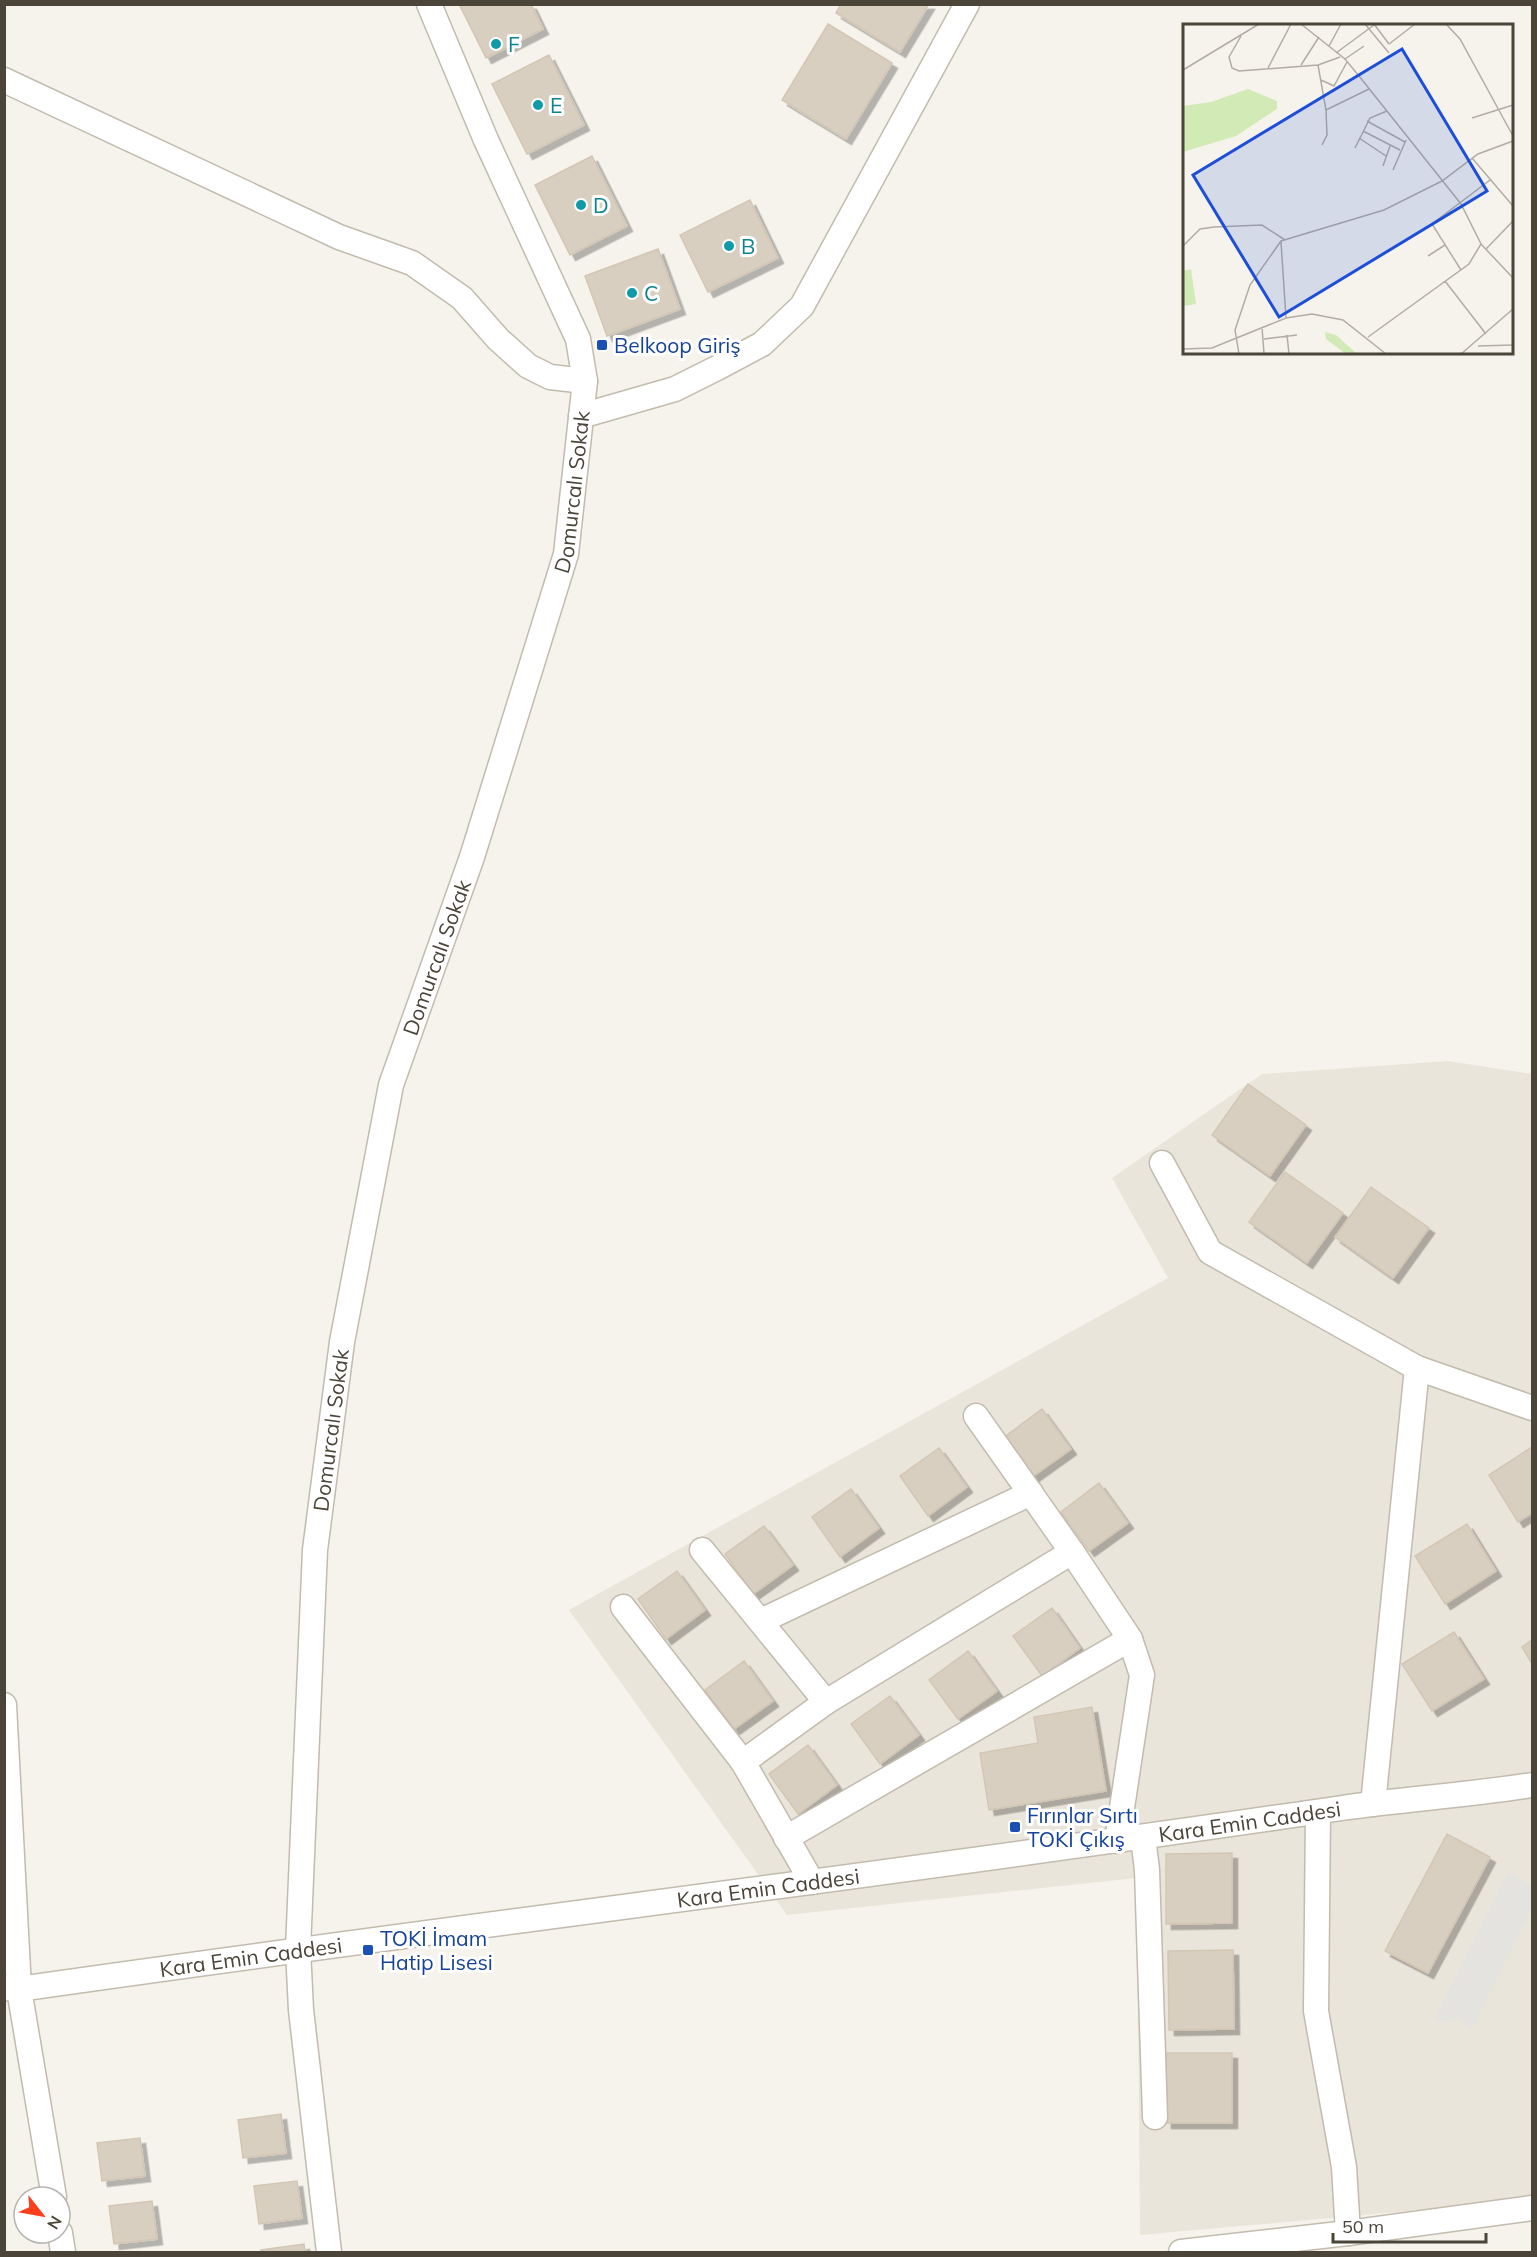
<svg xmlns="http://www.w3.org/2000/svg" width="1537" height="2257" font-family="Mulish,sans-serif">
  <defs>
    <filter id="shadow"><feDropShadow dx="5.5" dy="5.5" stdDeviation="0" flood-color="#0004"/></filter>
  </defs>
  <rect width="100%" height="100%" fill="#f6f3ec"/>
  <path fill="#eae5da" d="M1448 1061 1532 1074V2200L1140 2235 1137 1878 787 1915 569 1610 1168 1278 1112 1178 1262 1074Z"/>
  <path fill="#e5e3e0" d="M1508 1872 1532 1886V1910L1472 2028 1453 2018 1448 2023 1438 2022 1435 2019 1436 2015Z"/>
  <path fill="#d8cfc1" stroke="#d3c7b4" stroke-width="1.5" filter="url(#shadow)" d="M459 4H531L543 29 486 58Z
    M841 4H929L900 52 836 13Z
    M828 24 892 63 846 139 782 100Z
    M549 55 584 125 527 154 492 84Z
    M592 156 627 226 570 255 535 185Z
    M750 200 778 258 708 292 680 235Z
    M658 249 680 309 607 336 585 276Z
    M1248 1084 1306 1125 1270 1176 1212 1135Z
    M1285 1172 1343 1213 1307 1263 1249 1222Z
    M1371 1187 1429 1228 1393 1278 1335 1237Z
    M1042 1409 1071 1449 1032 1477 1003 1438Z
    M1532 1447V1513L1518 1522 1489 1475Z
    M939 1448 967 1487 928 1516 900 1476Z
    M1099 1483 1128 1523 1089 1551 1061 1512Z
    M851 1489 879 1528 840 1557 812 1517Z
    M1467 1524 1496 1571 1445 1604 1415 1556Z
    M764 1526 793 1565 753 1594 725 1554Z
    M677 1571 705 1610 666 1639 638 1599Z
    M1052 1608 1080 1648 1042 1676 1013 1636Z
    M1454 1632 1484 1679 1432 1711 1402 1664Z
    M1532 1640V1664L1522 1647Z
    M968 1651 997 1691 958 1719 929 1680Z
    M744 1661 773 1701 734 1729 705 1690Z
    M890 1696 919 1735 880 1764 851 1724Z
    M1092 1707 1106 1791 989 1810 980 1753 1038 1743 1034 1717Z
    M808 1745 837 1785 798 1814 769 1774Z
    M1447 1834 1490 1857 1428 1973 1385 1951Z
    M1232 1853V1923L1166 1924V1854Z
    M1233 1950 1234 2029 1169 2030 1168 1951Z
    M1166 2053H1232V2123H1166Z
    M281 2114 286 2153 243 2158 238 2120Z
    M140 2138 145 2176 102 2181 97 2143Z
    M297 2181 302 2218 259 2224 254 2186Z
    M152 2201 157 2239 114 2244 109 2206Z
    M304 2244 305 2252H261V2250Z"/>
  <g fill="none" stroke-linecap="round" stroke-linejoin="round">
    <defs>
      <g id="minor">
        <path d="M4 80 339 237 412 263 462 298 498 339 528 366 550 377 585 381"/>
        <path d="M581 416 675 389 717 368 762 344 802 306 967 4"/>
        <path d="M1162 1163 1210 1252 1417 1368 1532 1408"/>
        <path d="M976 1416 1072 1552 1130 1639 1142 1675 1117 1841"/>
        <path d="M702 1550 826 1702"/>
        <path d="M623 1607 743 1762 812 1882"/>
        <path d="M761 1621 1031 1493"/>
        <path d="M4 1705 19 1989 54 2197"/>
        <path d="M743 1762 826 1702 1072 1552"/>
        <path d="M1373 1804 1417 1368"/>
        <path d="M1318 1812 1316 2011 1344 2167 1348 2233"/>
        <path d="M1143 1837 1147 1870 1155 2117"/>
        <path d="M786 1838 1130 1639"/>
        <path id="s1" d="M4 1988 19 1989C460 1926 902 1873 1342 1808 1405 1799 1469 1795 1532 1785"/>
        <path d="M60 2233 63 2252"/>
        <path id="s2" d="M329 2252 301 2010 298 1949 315 1550 342 1342 391 1085 472 857 566 554 585 381 578 339 486 140 429 4"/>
        <path d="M1181 2252 1348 2233 1532 2208"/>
      </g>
    </defs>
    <use href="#minor" stroke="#c2bbae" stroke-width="27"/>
    <use href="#minor" stroke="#fff" stroke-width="24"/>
  </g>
  <g fill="#0f9aa8" stroke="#fff" stroke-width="2">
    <circle cx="496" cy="44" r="6"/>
    <circle cx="538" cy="105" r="6"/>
    <circle cx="581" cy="205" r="6"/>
    <circle cx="729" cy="246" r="6"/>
    <circle cx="632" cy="293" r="6"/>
  </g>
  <g fill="#1a4fb4" stroke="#fff" stroke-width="2">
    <rect x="596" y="339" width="12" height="12" rx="3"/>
    <rect x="1009" y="1821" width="12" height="12" rx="3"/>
    <rect x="362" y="1944" width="12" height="12" rx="3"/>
  </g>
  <g text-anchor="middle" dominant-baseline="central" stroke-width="6" stroke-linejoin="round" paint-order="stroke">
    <g font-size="21" fill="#0d838f" stroke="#fff" text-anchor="start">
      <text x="508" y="44">F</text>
      <text x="550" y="105">E</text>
      <text x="593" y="205">D</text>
      <text x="741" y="246">B</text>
      <text x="644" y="293">C</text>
    </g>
    <g font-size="21" fill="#164399" stroke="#fff" text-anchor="start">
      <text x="614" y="345">Belkoop Giriş</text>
      <text x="1027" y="1815">Fırınlar Sırtı<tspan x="1027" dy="24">TOKİ Çıkış</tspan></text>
      <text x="380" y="1938">TOKİ İmam<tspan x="380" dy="24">Hatip Lisesi</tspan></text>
    </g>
    <g font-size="21" fill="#4b4439" stroke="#fff">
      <text stroke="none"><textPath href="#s2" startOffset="1797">Domurcalı Sokak</textPath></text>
      <text stroke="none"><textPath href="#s2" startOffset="1311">Domurcalı Sokak</textPath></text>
      <text stroke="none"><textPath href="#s2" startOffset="825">Domurcalı Sokak</textPath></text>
      <text stroke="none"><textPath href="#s1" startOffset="1257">Kara Emin Caddesi</textPath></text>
      <text stroke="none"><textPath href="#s1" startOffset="771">Kara Emin Caddesi</textPath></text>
      <text stroke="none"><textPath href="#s1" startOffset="249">Kara Emin Caddesi</textPath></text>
    </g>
  </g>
  <g transform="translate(1183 24)">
    <rect width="330" height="330" fill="#f6f3ec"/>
    <path d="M65 65 94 77V85L53 112 0 128V82L28 78ZM8 245 13 280 0 282V247ZM142 308 153 311 174 330H163L143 315Z" fill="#d2eab5"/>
    <path fill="none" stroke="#b2ada4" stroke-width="1.5" d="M118 0 162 35 176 52 278 180 298 220 286 240 185 313M182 0 206 29M191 0 206 20M263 0 277 15 330 112M58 12 46 33 49 44 56 47 135 41 157 33M206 20 232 0M146 22 158 0M153 29 191 1M162 35 181 22M118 41 136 13M135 41 143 86 144 111 139 121M85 44 108 0M0 46 76 0M138 56 151 62 164 38M143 86 186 65M289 94 330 81M184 97 222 118M180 107 217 126M176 114 203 132M172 124 187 94 204 87M289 134 330 182M200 142 207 122M210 146 223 116M98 218 103 294M298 220 330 254M0 222 17 205 31 203 79 201 102 216M303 225 330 197M245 232 262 221M278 246 249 200 307 156M262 257 303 310M79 303 81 330M104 311 106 330M81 315 114 311M295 322 330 321M0 325 29 324 103 294 129 290 160 296 203 330M56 330 52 306 67 261 98 217 201 186 259 157 295 130 330 117M278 330 330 285"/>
    <path fill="#1d4ed8" fill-opacity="0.15" stroke="#1d4ed8" stroke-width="3" d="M219 25 304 167 96 293 10 151Z"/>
    <rect width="330" height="330" fill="none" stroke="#4b4439" stroke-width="3"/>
  </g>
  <rect width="1537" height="2257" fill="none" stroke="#4b4439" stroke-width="12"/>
  <g transform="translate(42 2215) rotate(121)"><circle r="28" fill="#ffffff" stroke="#b7b4b0" stroke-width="1.5"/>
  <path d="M0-4.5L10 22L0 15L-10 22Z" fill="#fc3f1d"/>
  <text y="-9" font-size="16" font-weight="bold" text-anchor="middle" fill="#4b4439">N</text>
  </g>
  <path d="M1333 2233v9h153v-9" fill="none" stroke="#4b4439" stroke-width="3"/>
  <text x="1342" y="2233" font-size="18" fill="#4b4439" stroke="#ffffff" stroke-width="4.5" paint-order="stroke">50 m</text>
</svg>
